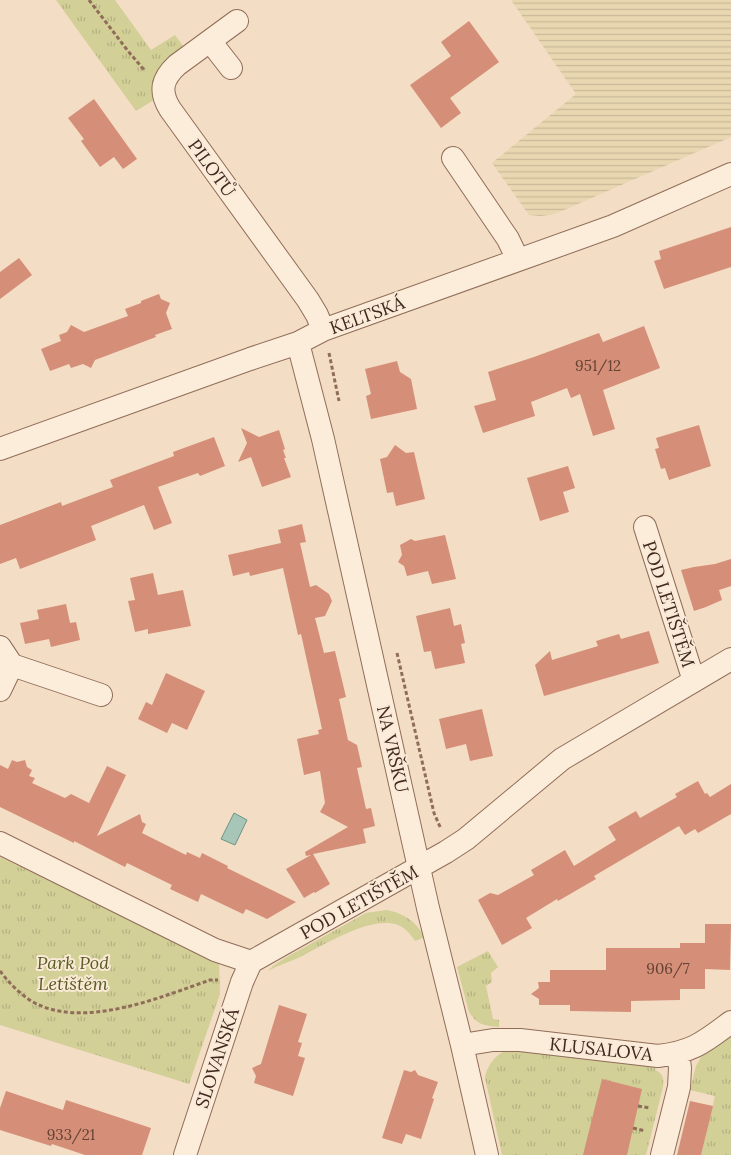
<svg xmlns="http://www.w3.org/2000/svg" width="731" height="1155" font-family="Lora,serif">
  <defs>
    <pattern id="farmland-rules" width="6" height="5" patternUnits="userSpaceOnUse" patternTransform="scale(1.25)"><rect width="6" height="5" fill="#e9d7b1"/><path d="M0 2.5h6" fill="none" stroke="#c9b998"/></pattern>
    <pattern id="grass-tufts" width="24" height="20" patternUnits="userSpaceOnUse" patternTransform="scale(1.25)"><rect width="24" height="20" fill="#d2cf97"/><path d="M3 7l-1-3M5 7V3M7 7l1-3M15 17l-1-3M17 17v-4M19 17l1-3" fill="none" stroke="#b5b282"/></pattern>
  </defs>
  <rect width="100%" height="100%" fill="#f3ddc5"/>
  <path fill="url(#farmland-rules)" d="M511 0H731V137L555 214 541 216 529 215 492 163 576 94Z"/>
  <path fill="url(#grass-tufts)" d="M56 0H115L151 50 175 35 186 50 157 98 136 111Z
    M0 857 219 961 220 994 189 1084 0 1025Z
    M387 910C405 914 415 921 425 937L415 941C411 935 406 928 398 925 371 915 324 945 300 957 290 962 278 965 268 971L273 966 285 958 366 913Z
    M488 951 498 967 491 973 492 982 486 986 493 1019 499 1020V1027C484 1025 478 1026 469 1012L457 967Z
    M731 1035V1155H701L715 1096 690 1090 696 1066 701 1057Z
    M511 1049 656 1066 655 1070C663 1073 664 1079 663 1087L646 1155H502L485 1078C487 1065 497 1052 511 1049Z"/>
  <path fill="#a7c6b8" stroke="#6c9584" d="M234 813 247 820 235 845 221 839Z"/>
  <path fill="#d58e77" d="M469 21 499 62 450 98 461 113 441 128 410 85 451 56 441 42Z
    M94 99 137 159 123 169 114 157 100 167 81 141 84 139 68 118Z
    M731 227V267L664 289 654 261 661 259 659 251Z
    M19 258 32 275 0 299V272Z
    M159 294 161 299 170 303 166 313 172 329 155 335 156 337 95 360 91 368 83 364 71 368 69 364 50 371 41 349 61 341 59 335 67 332 71 325 84 332 128 316 125 309 141 303V301Z
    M644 326 660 368 603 390 615 429 593 436 580 394 571 398 567 388 531 402 535 416 483 433 474 406 496 400 488 372 534 357 599 333 603 342Z
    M397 361 400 372 411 379 417 409 371 419 366 396 371 394 365 369Z
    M699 425 711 466 669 480 665 468 661 469 655 449 659 448 656 438Z
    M241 428 259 437 279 430 285 449 283 450 286 458H284L291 477 262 487 251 457 238 462 247 443Z
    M214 437 225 466 200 476 198 473 158 487 172 523 154 530 144 505 91 526 96 540 20 569 16 558 0 564V525L61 502 62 506 113 487 110 480 174 456 173 452Z
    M395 445 406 453 414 452 425 499 396 506 393 492 387 493 380 459 387 457Z
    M568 466 575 488 563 492 569 512 540 521 527 478Z
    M302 524 306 542 300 543 310 587 316 585 329 594 332 601 325 616 315 618 324 653 335 651 346 697 339 699 348 740 357 745 362 767 357 768 366 809 371 808 375 826 363 829 366 843 313 854 330 884 315 893 314 892 304 898 286 869 311 855 306 856 305 852 348 827 320 812 325 803 320 771 304 775 297 739 319 734 318 730 322 729 301 634 298 635 283 568 250 576 249 572 233 576 228 555 281 543 278 530Z
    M445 535 456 579 432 584 428 571 407 576 404 566 398 562 402 555 400 545 411 539 415 541Z
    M731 559V586L719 590 722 600 706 607 694 611 681 570 694 567 715 564Z
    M153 573 158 595 183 590 191 626 148 634V629L135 632 128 601 135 600 130 578Z
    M66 604 70 623 76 622 80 640 51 647 49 639 25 644 20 623 39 619 37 610Z
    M450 608 454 626 461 624 465 643 461 644 465 663 435 669 431 651 424 652 416 616Z
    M649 631 659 663 544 696 535 665 550 651 552 660 598 646 596 641 619 634 621 639Z
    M166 673 205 691 187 730 172 723 167 733 138 719 146 702 152 705Z
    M482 709 493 756 470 761 466 744 446 749 439 719Z
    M12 760 17 762 25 760 27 767 32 770 29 776 35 778 32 783 65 798 71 794 89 803 107 766 126 775 97 836 140 814 142 822 146 824 142 833 186 855 187 852 200 858 202 853 228 866 227 868 296 902 267 919 246 909 243 914 201 894 198 902 170 889 172 885 127 863 125 867 74 841V843L0 807V765L8 769Z
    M698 781 705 794 707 793 710 797 731 784V814L698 833 695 829 685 835 679 826 594 876 596 879 558 901 557 899 526 918 532 928 502 945 478 900 490 893 498 895 534 875 531 870 565 850 574 866 616 840 608 827 636 811 640 818 677 797 675 794Z
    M705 924H731L730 970 705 969V989H680V1000L631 1001V1012L570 1011V1005H539V999L531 994 539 988 538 982H550V970H606V948H680V943H705Z
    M279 1005 307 1014 298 1042 302 1043 298 1056 305 1058 293 1096 254 1083 256 1076 252 1068 261 1064Z
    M404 1070 411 1072 415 1070 418 1075 438 1082 432 1098 434 1099 421 1139 406 1134 402 1144 382 1138Z
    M602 1079 642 1089 627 1155H583Z
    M6 1091 63 1110 66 1100 151 1128 142 1155H85L52 1144 51 1146 0 1130V1108Z
    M690 1101 713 1106 701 1155H677Z"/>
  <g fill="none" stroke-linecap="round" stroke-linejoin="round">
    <defs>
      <path id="minor" d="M237 21 177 65C162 79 159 91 170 109L308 300 317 315 323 330
        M210 41 231 68
        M453 158 508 239 518 260
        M298 343 323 439 428 908 462 1045 487 1155
        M0 449 250 359 298 343 323 330 613 226 731 174
        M645 527 694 681
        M0 647 12 665 0 690
        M12 665 101 695
        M0 843 215 950 251 962 446 852 466 839 562 759 731 659
        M462 1045 493 1040H520L658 1056C693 1052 704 1042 731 1022
        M185 1155 242 982 251 962
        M662 1155 679 1087 680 1068 678 1053"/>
    </defs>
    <use href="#minor" stroke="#906d59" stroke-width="24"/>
    <path stroke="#906d59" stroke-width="3" stroke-dasharray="4 2.5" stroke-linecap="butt" d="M89 0 128 51 145 71
      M329 353 339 401
      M397 653 434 813 441 829
      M0 971C9 983 20 994 33 1002 83 1030 161 997 210 980H218
      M638 1106 650 1108
      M633 1128 645 1131"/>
    <use href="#minor" stroke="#fcecda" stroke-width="22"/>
  </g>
  <g text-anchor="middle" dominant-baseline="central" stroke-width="4" stroke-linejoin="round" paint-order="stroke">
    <g font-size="15" fill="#644234">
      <text x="598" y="365">951/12</text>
      <text x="668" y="968">906/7</text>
      <text x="71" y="1134">933/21</text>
    </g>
    <g font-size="18" fill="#3f281e" stroke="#f9e9d6">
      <text transform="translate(212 168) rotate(54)">PILOTŮ</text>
      <text transform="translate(367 315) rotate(-20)">KELTSKÁ</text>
      <text transform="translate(669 604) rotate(72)">POD LETIŠTĚM</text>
      <text transform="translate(393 749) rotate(77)">NA VRŠKU</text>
      <text transform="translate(359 902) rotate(-29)">POD LETIŠTĚM</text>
      <text transform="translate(601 1049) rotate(6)">KLUSALOVA</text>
      <text transform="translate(217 1058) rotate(-72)">SLOVANSKÁ</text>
    </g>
    <g font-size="18" font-style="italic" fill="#585d22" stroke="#f9e9d6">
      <text x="73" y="962">Park Pod<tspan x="73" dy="21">Letištěm</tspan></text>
    </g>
  </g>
</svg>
